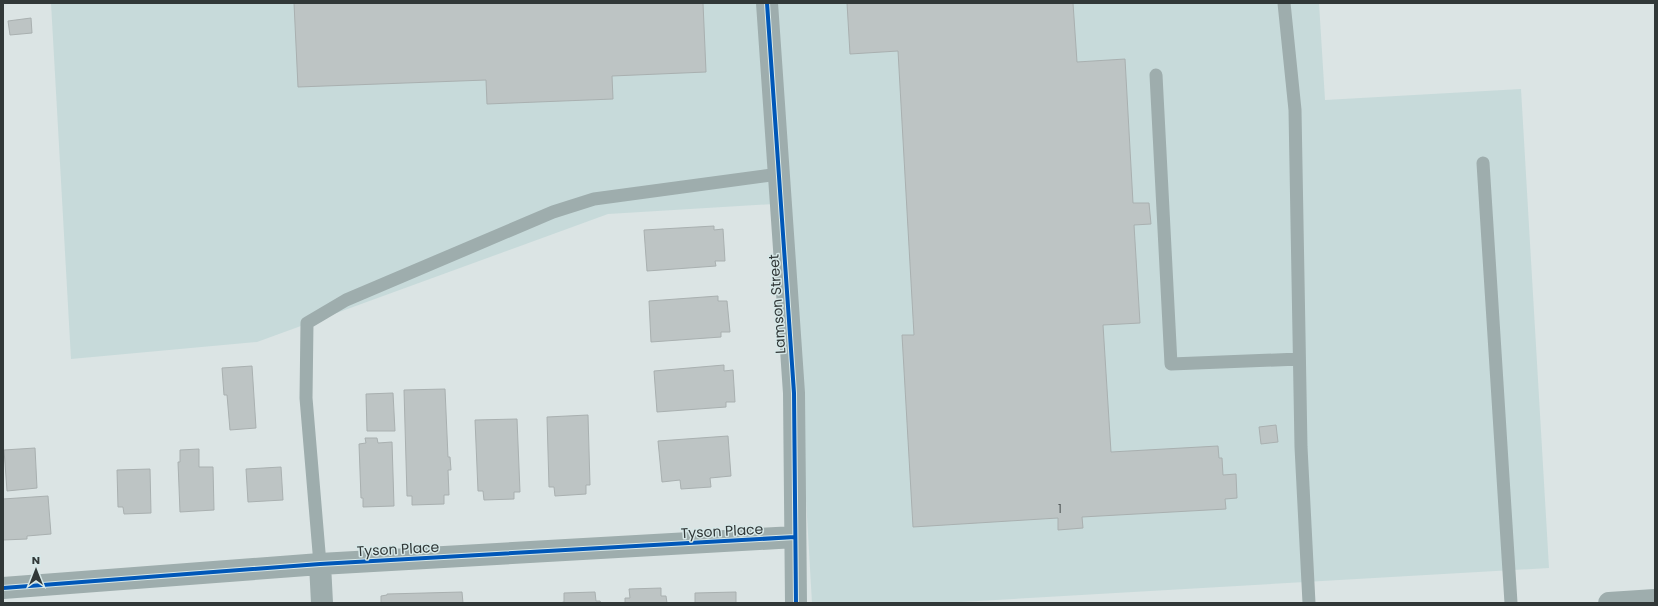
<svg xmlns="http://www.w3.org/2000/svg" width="1658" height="606" font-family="Poppins,sans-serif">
  <rect width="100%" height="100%" fill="#dbe4e4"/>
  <path fill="#c7dada" d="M51 3H1319L1325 100 1521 89 1549 568 943 603H812L789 203 608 214 257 342 71 359Z"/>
  <path fill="#bdc4c4" stroke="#a9b0b0" d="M294 3H703L706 72 612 76 613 99 487 104 486 80 298 87Z
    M847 3H1073L1077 62 1125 59 1133 203H1149L1151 224 1134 225 1140 323 1103 325 1111 452 1218 446 1219 458H1222L1223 475 1236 474 1237 498 1225 499 1226 509 1082 517 1083 528 1058 530V518L913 527 902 335H914L898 51 850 54Z
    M31 18 32 33 10 35 8 21Z
    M714 226V230L723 229 725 261H715L716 266 647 271 644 230Z
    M718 296V301H727L730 332H721V337L651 342 649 301Z
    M724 365V371L733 370 735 402H726V407L657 412 654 371Z
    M252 366 256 428 230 430 227 395H224L222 368Z
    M445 389 448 457H450L451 470H448L449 495H444V504L412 505V496H407L404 390Z
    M393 393 395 431H367L366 394Z
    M588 415 590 485H586V494L555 496 554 487H549L547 417Z
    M517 419 520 492H514V499L484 500 483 491H478L475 420Z
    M1276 425 1278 442 1261 444 1259 427Z
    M728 436 731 476 710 478 711 487 681 489 680 480 662 482 658 441Z
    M365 438H377L378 443 392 442 394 506 363 507V498H361L359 444 366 443Z
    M35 448 37 488 7 491 4 450Z
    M199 449V467H213L214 510 180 512 178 462H180V450Z
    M281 467 283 500 248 502 246 469Z
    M150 469 151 513 124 514 123 507H118L117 470Z
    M48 496 51 534 27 536V539L3 540V499Z
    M661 588V596H666L667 603H625V598H630L629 589Z
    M462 592 463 603H381V596L387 595V594Z
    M595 592 596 601H600L601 603H559L564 602V593Z
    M736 592V603H695V593Z"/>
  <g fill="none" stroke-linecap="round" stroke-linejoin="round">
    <path stroke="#9eadad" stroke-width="13" d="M1284 3 1295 110 1301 447 1309 603
      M1156 75 1171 364 1299 359
      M1483 163 1511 603
      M320 564 306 398 307 323 346 300 553 212 594 199 779 174"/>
    <path stroke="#9eadad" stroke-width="22" d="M767 3 794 393 796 603
      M320 564 322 603
      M3 588 320 564 795 537
      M1609 603 1655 600"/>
    <defs>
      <path id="cycleway" d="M767 3 794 393 796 603
        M3 588 320 564 795 537"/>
    </defs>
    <use href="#cycleway" stroke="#d7e8e8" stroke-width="6"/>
    <use href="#cycleway" stroke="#0057b8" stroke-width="4"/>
  </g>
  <g text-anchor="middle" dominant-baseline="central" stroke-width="3" stroke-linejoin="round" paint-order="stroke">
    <g font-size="12" fill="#545b5b">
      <text x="1060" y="508">1</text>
    </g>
    <g font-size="14" fill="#313838" stroke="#d7e8e8">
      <text transform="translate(777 304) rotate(-94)">Lamson Street</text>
      <text transform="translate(722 531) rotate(-3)">Tyson Place</text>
      <text transform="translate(398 549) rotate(-3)">Tyson Place</text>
    </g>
  </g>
  <rect width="1658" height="606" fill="none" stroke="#313838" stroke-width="8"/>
  <g transform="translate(36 570)" stroke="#d7e8e8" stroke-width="3" paint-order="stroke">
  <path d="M0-3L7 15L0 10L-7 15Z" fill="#313838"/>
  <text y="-6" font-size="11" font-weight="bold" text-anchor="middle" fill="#313838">N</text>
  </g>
</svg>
